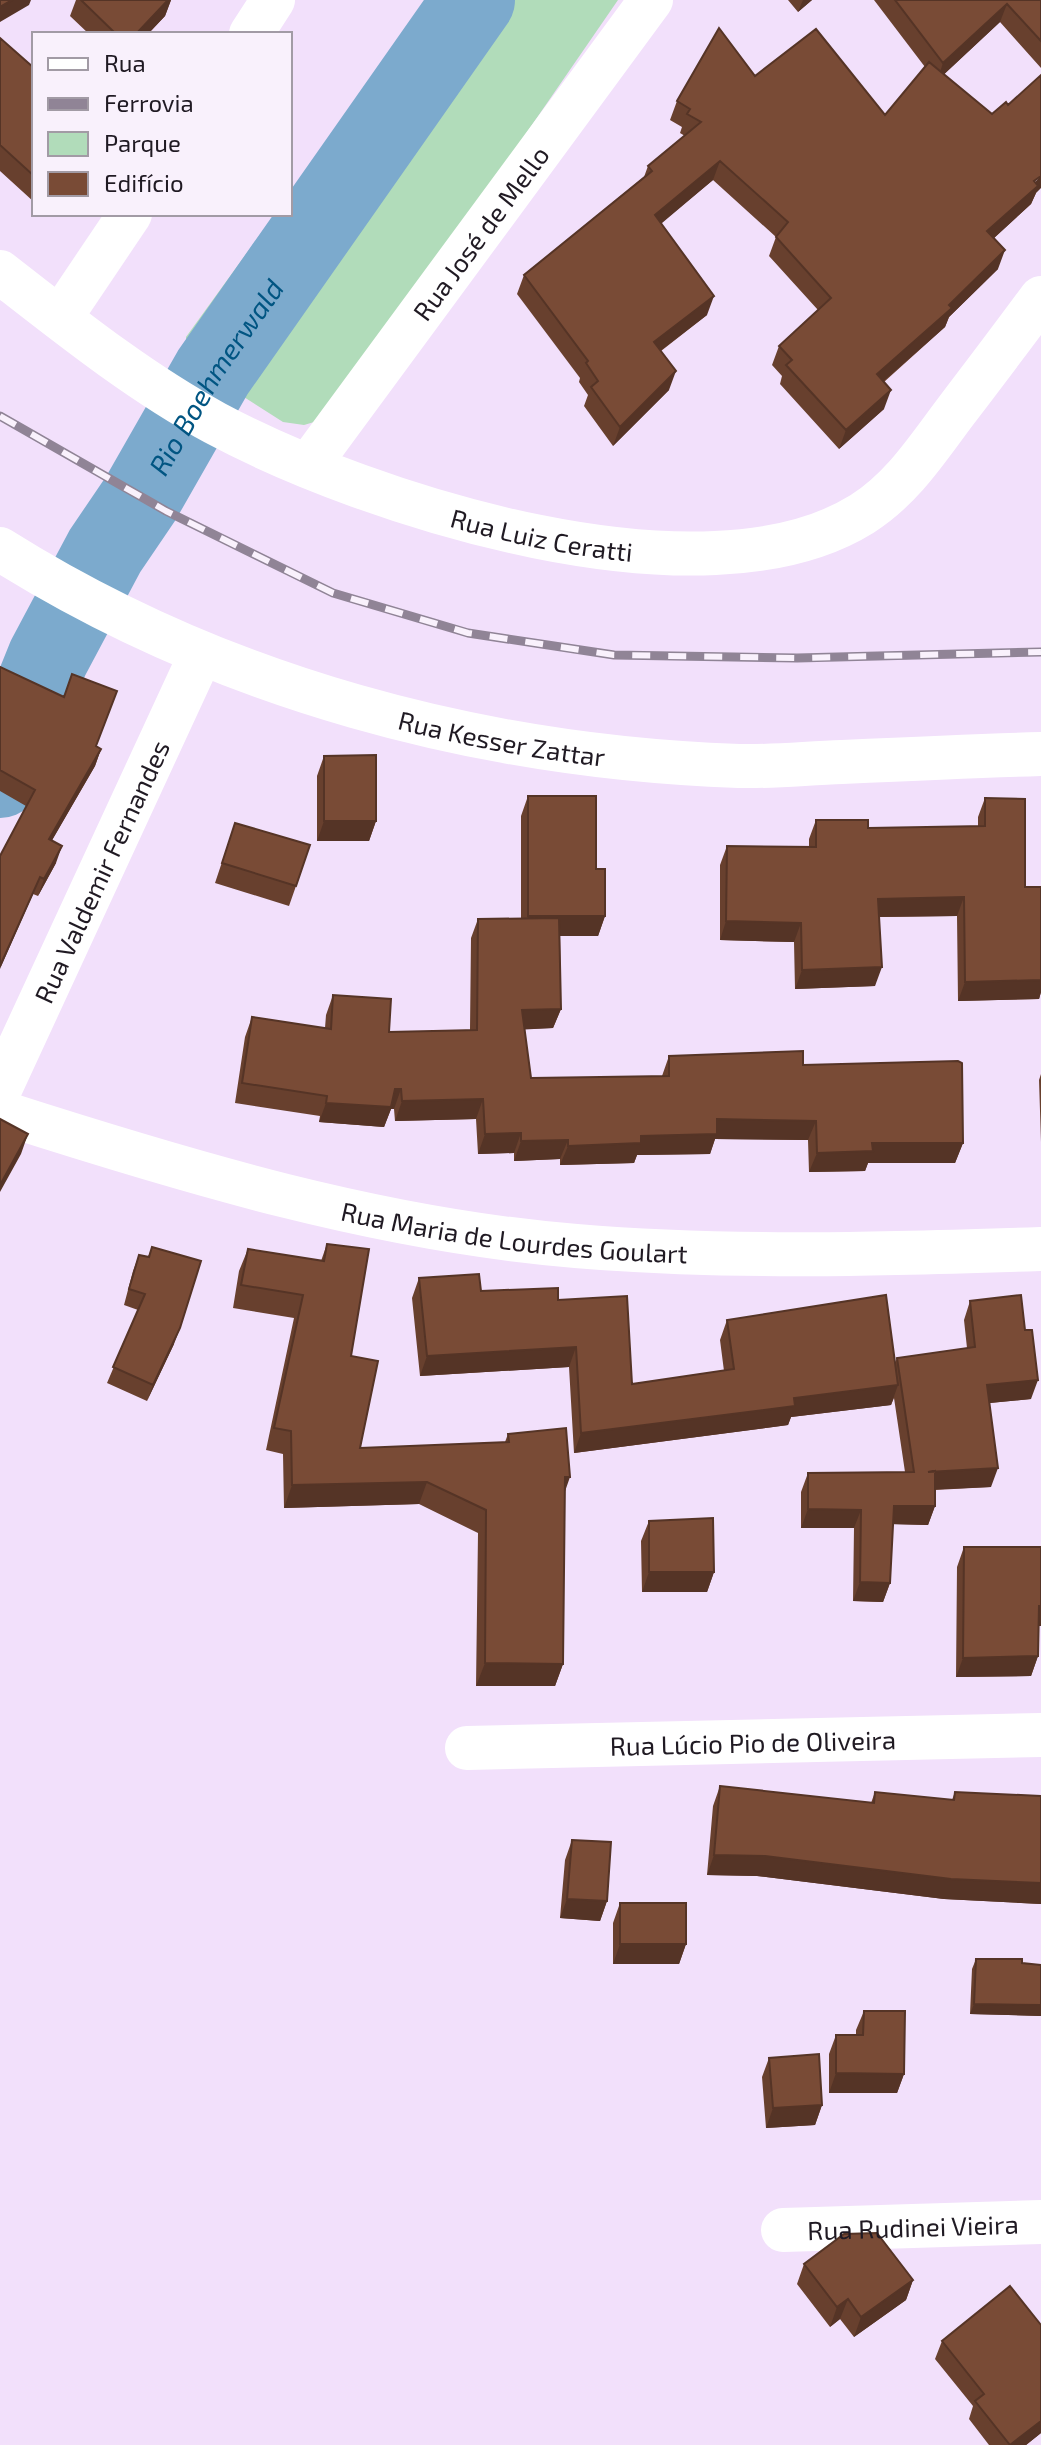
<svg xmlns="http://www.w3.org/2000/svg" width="1041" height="2445" font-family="'Exo 2',sans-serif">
  <rect width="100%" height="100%" fill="#f2e0fb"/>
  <path fill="#b1dcba" d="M432 0H618L331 417 304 425 283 422 186 360V337L275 214H290V194Z"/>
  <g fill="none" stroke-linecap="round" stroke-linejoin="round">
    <path stroke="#7caacd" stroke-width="82" id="s1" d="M0 777 48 658 105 551 141 498 213 372 474 0"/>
    <g stroke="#fff" stroke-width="44">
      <path d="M251 34 273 0"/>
      <path id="s2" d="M0 272C68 325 139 382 215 423 368 505 703 613 862 514 903 488 928 448 956 411 985 373 1013 336 1041 298"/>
      <path d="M60 318 130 214"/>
      <path id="s3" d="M308 466 651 0"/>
      <path id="s4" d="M0 549C221 688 480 757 739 766 773 767 808 763 842 762 908 759 975 756 1041 754"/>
      <path id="s5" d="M0 1089 201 654"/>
      <path id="s6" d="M0 1112C187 1172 379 1230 576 1246 731 1259 886 1254 1041 1249"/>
      <path id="s7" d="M467 1748 1041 1735"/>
      <path id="s8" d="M783 2230 1041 2222"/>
    </g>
    <defs>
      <path id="rail" d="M0 416 166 511 333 593 468 633 614 655 797 658 1041 652"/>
    </defs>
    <use href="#rail" stroke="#908496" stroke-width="9"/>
    <use href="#rail" stroke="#f9f1fc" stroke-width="6" stroke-dasharray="18" stroke-linecap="butt"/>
  </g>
  <path fill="#68402e" d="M76 0H171L165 16 148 34H89L70 16Z
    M788 0H812L798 12Z
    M874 0H1041V68L1000 22 944 74 1036 193 1031 204 994 238 998 269 949 317 945 327 884 382V409L839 449 780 384 782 376 772 365 779 346 818 310 769 256 776 237 713 180 661 223 707 315 661 351 669 390 613 446 584 406 588 395 579 382 580 378 517 294 524 275 644 177 648 166 685 136 680 133 682 127 670 120 677 101 755 76 885 115 925 67Z
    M0 38 34 68V202L0 171Z
    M0 667 96 746 101 749 95 766 52 840 56 863 38 896 33 894 26 806 0 791Z
    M324 756 376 821 369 841H317V776Z
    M528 796 596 869 605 916 598 936H560L561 1009 553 1028 524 1029 531 1078 662 1076 669 1056 803 1065 963 1143 955 1163H868L865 1171 809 1172 808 1140 715 1139 710 1154 637 1155 634 1163 560 1165V1159L514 1161V1153L478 1154 476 1119 395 1121 394 1109H391L384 1127 319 1122 320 1116 235 1103 245 1037 252 1017 325 1028 326 1015 333 995 389 1032 470 1030 471 938 478 919 521 918V816Z
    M985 798 1025 887H1041V992L1039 999 958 1001 957 916 879 917 875 986 795 989 794 942 720 940V865L727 846 809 847V839L816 820 868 828 978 826V817Z
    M235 823 296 886 289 906 215 883Z
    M1041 1074V1142L1039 1080Z
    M327 1244 351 1356 360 1448 505 1442 508 1434 565 1492 563 1664 555 1686H476L478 1533 419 1504 284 1508 283 1454 266 1450 294 1318 233 1308 239 1271 248 1249 321 1261Z
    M152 1247 174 1344 147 1401 107 1383 138 1310 124 1305 133 1271 139 1255 148 1257Z
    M419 1278 481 1291 558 1300 632 1384 724 1371 720 1340 727 1320 895 1363 897 1358 967 1348 964 1320 970 1301 1031 1399 989 1403 991 1487 935 1490V1506L928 1525 893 1524 890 1583 883 1602 853 1601 854 1528H801V1492L808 1473 905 1472 894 1398 891 1405 791 1417 788 1425 574 1453 569 1367 420 1376 412 1298Z
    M649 1521 714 1572 707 1592H642L641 1541Z
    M964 1547 1038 1626V1656L1031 1676 956 1677 957 1567Z
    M720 1786 871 1803 875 1792 952 1800 955 1792 1041 1796V1904L944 1899 757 1876 707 1875 713 1806Z
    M572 1840 607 1901 600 1921 560 1918 565 1860Z
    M620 1903 686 1944 679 1964H613V1923Z
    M976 1959 1041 1965V2016L970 2014 972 1969Z
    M864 2011 904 2074 897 2093H829V2054L836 2035H856V2030Z
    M769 2058 822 2105 815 2125 766 2128 762 2077Z
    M804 2264 913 2280 906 2300 854 2337 840 2319 830 2327 797 2284Z
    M1041 2325V2433L1026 2445H989L969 2419 973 2406 935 2359 942 2341Z"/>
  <path fill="#553426" d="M12 0H31L29 5 0 22V7Z
    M168 0H171L165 16 148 34H136Z
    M803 0H812L798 12Z
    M1007 4 1000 22 937 81 943 63Z
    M720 161 713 180 649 234 655 215Z
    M1041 176V188L1036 193 1031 204 981 250 987 231Z
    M1005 250 998 269 949 317 945 327 870 393 877 374Z
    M714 296 707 315 647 361 654 342Z
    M676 371 669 390 613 446 620 427Z
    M891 390 884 409 839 449 846 430Z
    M101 749 95 766 43 856 49 839Z
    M324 821H376L369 841H317Z
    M62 846 56 863 38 896 44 879Z
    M40 877 33 894 0 969V966Z
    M964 897 957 916 872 917 878 899Z
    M528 916H605L598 936H521Z
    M726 921 801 923 794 942 720 940Z
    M882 967 875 986 795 989 802 970Z
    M1041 980V992L1039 999 958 1001 965 982Z
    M561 1009 553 1028 515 1030 522 1010Z
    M395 1089H401L394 1109H391L384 1127 319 1122 326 1103Z
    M483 1099 476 1119 395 1121 402 1101Z
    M717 1119 816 1121 808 1140 715 1139 710 1154 637 1155 634 1163 560 1165 568 1146Z
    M521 1133 514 1153 478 1154 485 1134Z
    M28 1134 21 1154 0 1192V1185Z
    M568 1140 560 1159 514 1161 521 1141Z
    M872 1143H963L955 1163H868L865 1171 809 1172 817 1153Z
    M180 1328 174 1344 147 1401 153 1385Z
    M576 1347 569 1367 420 1376 427 1356Z
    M1038 1380 1031 1399 980 1404 987 1385Z
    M898 1385 891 1405 791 1417 788 1425 574 1453 581 1433 794 1398Z
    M998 1468 991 1487 922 1490 928 1472Z
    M565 1477H570L562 1500Z
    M427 1482 419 1504 284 1508 292 1485Z
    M894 1506H935L928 1525 887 1524Z
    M808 1509 861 1510 854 1528H801Z
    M649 1572H714L707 1592H642Z
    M860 1582 890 1583 883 1602 853 1601Z
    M1039 1606H1041V1626H1031Z
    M1038 1656 1031 1676 956 1677 963 1658Z
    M485 1663 563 1664 555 1686H476Z
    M714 1855 765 1856 1041 1883V1904L944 1899 757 1876 707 1875Z
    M567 1899 607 1901 600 1921 560 1918Z
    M620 1944H686L679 1964H613Z
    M974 2004 1041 2005V2016L970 2014Z
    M836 2073 904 2074 897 2093H829Z
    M822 2105 815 2125 766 2128 773 2108Z
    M913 2280 906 2300 854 2337 861 2317Z
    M848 2299 840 2319 830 2327 837 2307Z
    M1041 2421V2433L1026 2445H1010Z"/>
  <path fill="#794b36" stroke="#553426" stroke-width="2" d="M0 0H12L0 7Z
    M81 0H168L136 34H116Z
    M895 0H1041V41L1007 4 943 63Z
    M719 28 755 76 816 29 885 115 929 62 992 114 1006 102 1008 105 1041 75V176L1034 181 1038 186 987 231 1005 250 949 305 952 308 877 374 891 390 846 430 786 365 792 360 779 346 831 298 776 237 788 222 720 161 655 215 714 296 654 342 676 371 620 427 591 387 598 381 586 363 588 361 524 275 652 171 648 166 701 122 687 114 690 109 677 101Z
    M0 38 34 68V176L0 145Z
    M0 667 64 697 72 674 117 691 96 746 101 749 49 839 62 846 44 879 40 877 0 966V856L35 790 0 770Z
    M376 755V821H324V756Z
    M528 796H596V869H605V916H528Z
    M985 798 1025 799V887H1041V980L965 982 964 897 878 899 882 967 802 970 801 923 726 921 727 846 816 847V820H868V828L985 826Z
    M235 823 310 845 296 886 222 863Z
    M559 918 561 1009 522 1010 531 1078 669 1076V1056L803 1051V1065L958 1061 962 1063 963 1143H872L873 1151 817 1153 816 1121 717 1119V1134L641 1136V1143L568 1146V1140L521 1141V1133L485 1134 483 1099 402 1101 401 1089H395L391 1107 326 1103 327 1096 242 1083 252 1017 331 1029 333 995 391 999 389 1032 477 1030 478 919Z
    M0 1119 28 1134 0 1185Z
    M327 1244 369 1249 351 1356 378 1361 360 1448 509 1442 508 1434 566 1428 570 1477H565L563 1664 485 1663 486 1510 427 1482 292 1485 291 1431 274 1428 303 1295 241 1285 248 1249 324 1261Z
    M152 1247 201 1261 180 1328 153 1385 113 1367 145 1294 129 1289 139 1255 149 1257Z
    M479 1274 481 1291 558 1288V1300L627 1296 632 1384 734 1369 727 1320 886 1295 898 1385 794 1398 795 1406 581 1433 576 1347 427 1356 419 1278Z
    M1021 1295 1025 1330H1032L1038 1380 987 1385 998 1468 928 1472 935 1471V1506H894L890 1583 860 1582 861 1510 808 1509V1473L914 1472 897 1358 975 1347 970 1301Z
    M713 1518 714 1572H649V1521Z
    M964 1547H1041V1606H1039L1038 1656 963 1658Z
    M720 1786 874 1803 875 1792 954 1800 955 1792 1041 1796V1883L951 1879 765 1856 714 1855Z
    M572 1840 611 1842 607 1901 567 1899Z
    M620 1903H686V1944H620Z
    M976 1959H1022V1963L1041 1965V2005L974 2004Z
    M864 2011H905L904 2074 836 2073V2035H863Z
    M819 2054 822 2105 773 2108 769 2058Z
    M877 2233 913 2280 861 2317 848 2299 837 2307 804 2264 844 2234Z
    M1010 2286 1041 2325V2421L1010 2445 975 2401 984 2394 942 2341Z"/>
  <g text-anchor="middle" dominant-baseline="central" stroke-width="8" stroke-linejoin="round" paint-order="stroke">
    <g font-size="26" fill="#201a23" stroke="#f9f1fc">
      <text stroke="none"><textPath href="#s3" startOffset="290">Rua José de Mello</textPath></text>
      <text stroke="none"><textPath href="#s2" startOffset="610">Rua Luiz Ceratti</textPath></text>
      <text stroke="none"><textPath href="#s4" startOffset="540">Rua Kesser Zattar</textPath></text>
      <text stroke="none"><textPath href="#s5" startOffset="240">Rua Valdemir Fernandes</textPath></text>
      <text stroke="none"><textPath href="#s6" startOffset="530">Rua Maria de Lourdes Goulart</textPath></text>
      <text stroke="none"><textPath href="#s7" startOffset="286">Rua Lúcio Pio de Oliveira</textPath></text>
      <text stroke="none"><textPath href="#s8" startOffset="130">Rua Rudinei Vieira</textPath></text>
    </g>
    <g font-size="28" font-style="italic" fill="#015582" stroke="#f9f1fc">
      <text stroke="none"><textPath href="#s1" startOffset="456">Rio Boehmerwald</textPath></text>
    </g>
  </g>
  <rect x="32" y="32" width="260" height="184" fill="#f9f1fc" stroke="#a29ba5" stroke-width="2"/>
  <rect x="48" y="58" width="40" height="12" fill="#ffffff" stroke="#a29ba5" stroke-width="2"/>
  <text x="104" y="72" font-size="24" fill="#201a23">Rua</text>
  <rect x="48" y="98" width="40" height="12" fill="#908496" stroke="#a29ba5" stroke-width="2"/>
  <text x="104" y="112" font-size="24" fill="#201a23">Ferrovia</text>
  <rect x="48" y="132" width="40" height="24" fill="#b1dcba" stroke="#a29ba5" stroke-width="2"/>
  <text x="104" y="152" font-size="24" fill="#201a23">Parque</text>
  <rect x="48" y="172" width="40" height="24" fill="#794b36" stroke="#a29ba5" stroke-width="2"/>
  <text x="104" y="192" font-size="24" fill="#201a23">Edifício</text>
</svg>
